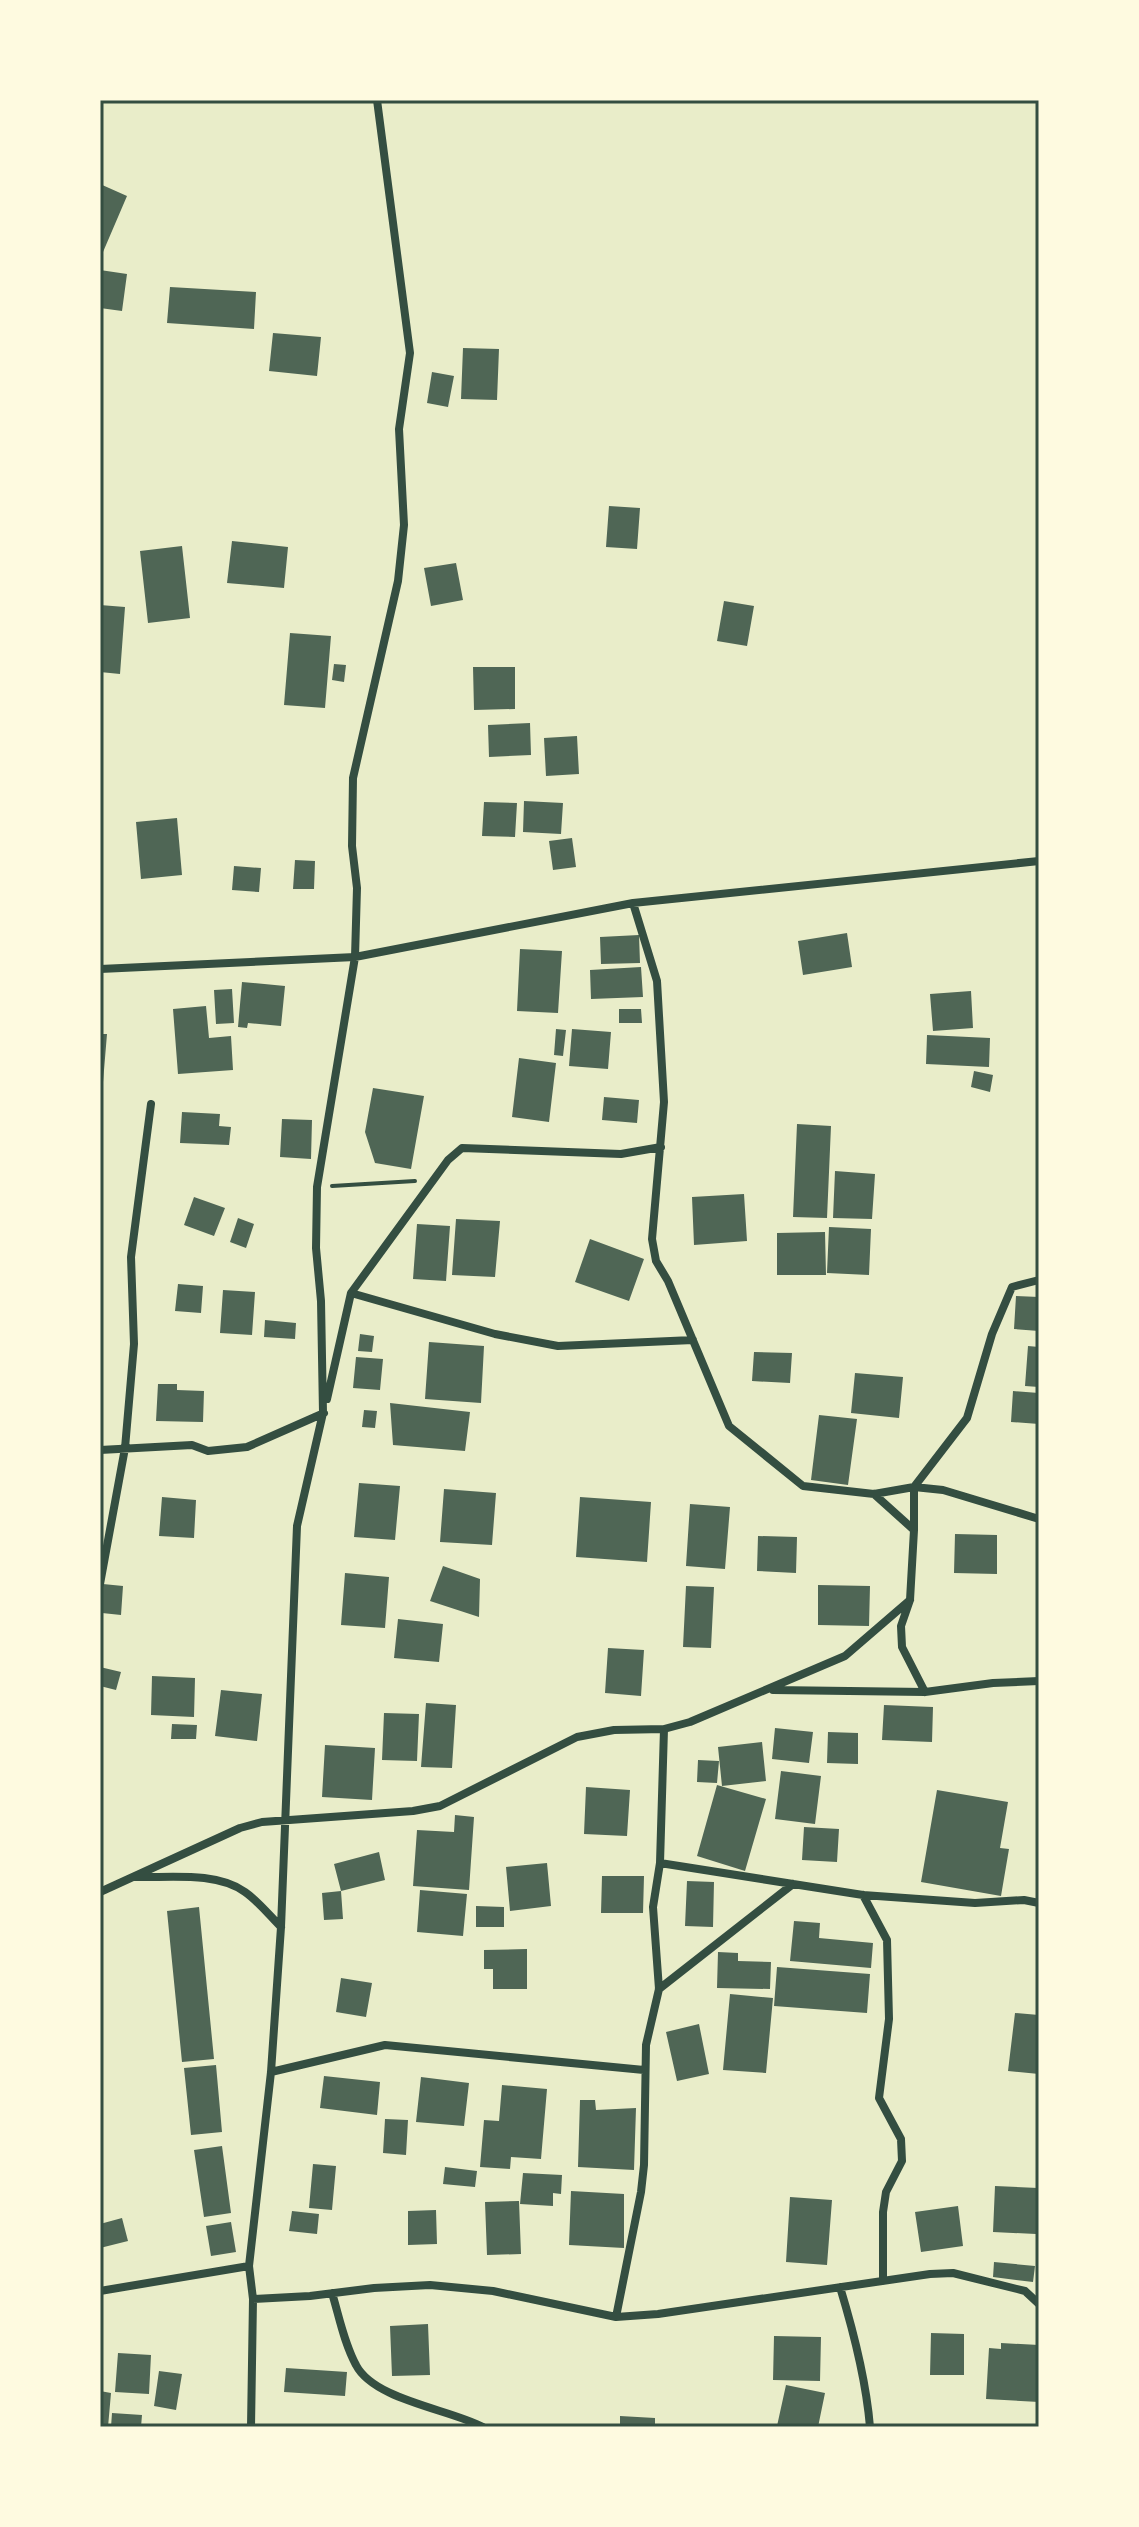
<svg xmlns="http://www.w3.org/2000/svg" width="1139" height="2527" font-family="'Varela Round',sans-serif">
  <rect width="100%" height="100%" fill="#e9edc9"/>
  <path fill="#4f6655" d="M100 184 127 196 103 252 100 251Z
    M100 270 127 274 122 311 100 308Z
    M170 287 256 292 254 329 167 323Z
    M273 333 321 337 317 376 269 371Z
    M463 348 499 349 497 400 461 399Z
    M432 372 454 376 448 407 427 403Z
    M609 506 640 508 637 549 606 547Z
    M232 541 288 547 284 588 227 583Z
    M182 546 190 618 148 623 140 551Z
    M456 563 463 600 431 606 424 568Z
    M724 601 754 606 747 646 717 641Z
    M100 605 125 607 120 674 100 672Z
    M290 633 331 636 325 708 284 705Z
    M334 664 346 665 344 682 332 680Z
    M473 667H515V709L474 710Z
    M530 723 531 755 489 757 488 725Z
    M577 736 579 774 546 776 544 738Z
    M524 801 563 803 561 834 523 832Z
    M484 802 517 803 515 837 482 836Z
    M177 818 182 875 141 879 136 822Z
    M572 838 576 867 553 870 549 841Z
    M295 860 315 861 314 889H293Z
    M234 866 261 868 259 892 232 890Z
    M847 933 852 967 803 975 798 941Z
    M639 935 640 963 601 964 600 937Z
    M520 949 562 951 558 1013 517 1011Z
    M641 967 643 997 591 999 590 970Z
    M242 982 285 986 281 1026 248 1023 247 1028 238 1027Z
    M232 989 234 1023 216 1024 214 990Z
    M971 991 973 1028 933 1031 930 994Z
    M206 1006 209 1038 231 1036 233 1070 178 1074 173 1009Z
    M619 1009H641L642 1023H619Z
    M556 1029 566 1030 563 1056 554 1055Z
    M572 1029 611 1032 608 1069 569 1066Z
    M100 1034H107L103 1082 100 1081Z
    M927 1035 990 1038 989 1067 926 1064Z
    M519 1058 556 1063 549 1122 512 1117Z
    M974 1071 993 1075 990 1092 971 1087Z
    M373 1088 424 1096 411 1169 375 1163 365 1132Z
    M604 1097 639 1100 637 1123 602 1120Z
    M182 1112 220 1114 219 1126 231 1127 229 1145 180 1143Z
    M282 1119 312 1120 311 1159 280 1157Z
    M797 1124 831 1126 827 1218 793 1217Z
    M835 1171 875 1174 872 1219 833 1218Z
    M744 1194 747 1241 694 1245 692 1197Z
    M194 1197 225 1208 214 1236 184 1225Z
    M238 1218 254 1224 246 1248 230 1242Z
    M456 1219 500 1221 495 1277 452 1275Z
    M417 1224 450 1226 446 1281 413 1279Z
    M829 1227 871 1229 869 1275 827 1273Z
    M825 1232 826 1275H777V1233Z
    M590 1239 644 1259 629 1301 575 1282Z
    M178 1284 203 1286 201 1313 175 1311Z
    M223 1290 255 1292 252 1335 220 1333Z
    M1016 1296 1039 1297V1331L1014 1329Z
    M265 1320 296 1323 295 1339 264 1337Z
    M360 1334 374 1336 372 1352 358 1351Z
    M429 1342 484 1346 481 1403 425 1399Z
    M1028 1346 1039 1347V1387L1025 1386Z
    M754 1352 792 1353 790 1383 752 1381Z
    M356 1357 383 1359 380 1390 353 1388Z
    M855 1373 903 1377 899 1418 851 1413Z
    M158 1384H177V1390L204 1391 203 1422 156 1421Z
    M1013 1391 1039 1393V1424L1011 1422Z
    M390 1403 470 1412 465 1451 393 1445Z
    M364 1410 377 1411 375 1428 362 1427Z
    M819 1415 857 1419 848 1485 811 1480Z
    M359 1483 400 1486 395 1540 354 1537Z
    M444 1489 496 1493 492 1545 440 1542Z
    M162 1497 196 1500 194 1538 159 1536Z
    M580 1497 651 1502 647 1562 576 1557Z
    M690 1504 730 1507 725 1569 686 1566Z
    M955 1534 997 1535V1574L954 1573Z
    M758 1536 797 1537 796 1573 757 1571Z
    M443 1566 480 1579 479 1617 430 1601Z
    M345 1573 389 1577 385 1628 341 1625Z
    M103 1584 123 1586 121 1615 102 1613Z
    M818 1585 870 1586 869 1626 818 1625Z
    M686 1586 714 1587 711 1648 683 1647Z
    M398 1619 443 1624 439 1662 394 1658Z
    M608 1648 644 1650 641 1696 605 1693Z
    M100 1667 121 1672 116 1690 100 1686Z
    M152 1676 195 1678 194 1717 151 1715Z
    M221 1690 262 1694 257 1741 215 1736Z
    M426 1703 456 1705 452 1768 421 1767Z
    M884 1705 933 1707 932 1742 882 1740Z
    M384 1713 419 1714 417 1761 382 1760Z
    M172 1724 197 1725 196 1739H171Z
    M775 1728 813 1732 809 1763 772 1759Z
    M828 1732 858 1733V1764L827 1763Z
    M762 1742 766 1781 722 1786 718 1747Z
    M325 1745 375 1748 372 1800 322 1797Z
    M698 1760 719 1761 717 1783 697 1782Z
    M781 1771 821 1776 815 1824 775 1819Z
    M717 1785 766 1799 745 1871 697 1856Z
    M586 1787 630 1790 627 1836 584 1834Z
    M937 1790 1008 1802 1000 1848 1009 1849 1001 1896 921 1882Z
    M455 1815 474 1817 469 1890 413 1886 417 1830 454 1832Z
    M804 1827 839 1829 837 1862 802 1860Z
    M379 1852 385 1880 341 1891 334 1864Z
    M547 1863 551 1906 510 1911 506 1867Z
    M602 1876H644L643 1913H601Z
    M687 1881 714 1882 713 1927 685 1926Z
    M420 1890 467 1894 463 1936 417 1932Z
    M341 1891 343 1919 324 1920 322 1893Z
    M476 1906 504 1907V1927H476Z
    M199 1907 214 2059 182 2062 167 1911Z
    M794 1921 820 1923 819 1938 873 1943 871 1968 790 1961Z
    M527 1949V1989H493V1969H484V1950Z
    M718 1952 738 1953V1961L771 1962 770 1989 717 1988Z
    M777 1967 870 1974 867 2013 774 2006Z
    M341 1978 372 1983 366 2017 336 2012Z
    M730 1994 773 1998 766 2073 723 2070Z
    M1015 2013 1039 2015V2074L1008 2071Z
    M699 2024 709 2074 677 2081 666 2032Z
    M216 2065 222 2132 191 2135 184 2068Z
    M324 2076 380 2082 377 2115 320 2108Z
    M421 2077 469 2083 464 2126 416 2122Z
    M502 2085 547 2089 541 2159 511 2157 510 2169 480 2167 484 2120 499 2121Z
    M580 2100H595L596 2110 636 2108 634 2170 578 2167Z
    M385 2119 408 2120 406 2155 383 2153Z
    M222 2146 231 2213 204 2217 194 2150Z
    M313 2164 336 2166 332 2210 309 2208Z
    M445 2167 477 2171 475 2187 443 2184Z
    M523 2173 562 2175 561 2194 553 2193V2206L520 2204Z
    M995 2186 1038 2188 1036 2234 993 2232Z
    M571 2191 624 2194V2248L569 2245Z
    M790 2197 832 2200 827 2265 786 2262Z
    M519 2201 521 2254 487 2255 485 2202Z
    M958 2206 963 2246 921 2252 915 2212Z
    M436 2210 437 2244 408 2245V2211Z
    M292 2211 319 2214 317 2234 289 2231Z
    M122 2218 128 2241 100 2248V2224Z
    M231 2222 236 2252 211 2256 206 2226Z
    M994 2262 1035 2266 1033 2282 993 2277Z
    M428 2324 430 2375 392 2376 390 2326Z
    M931 2333 964 2334V2375H930Z
    M774 2336 821 2337 820 2381 773 2380Z
    M1001 2343 1039 2345V2402L986 2399 989 2348 1001 2349Z
    M118 2353 151 2355 149 2394 115 2392Z
    M286 2368 347 2372 345 2396 284 2392Z
    M159 2371 182 2374 176 2410 154 2406Z
    M786 2385 825 2393 818 2427 777 2426Z
    M100 2391 111 2393 108 2427H100Z
    M112 2413 142 2415 141 2427H111Z
    M620 2416 655 2418V2427H620Z"/>
  <g fill="none" stroke-linecap="round" stroke-linejoin="round">
    <path stroke="#344e41" stroke-width="4" d="M332 1186 415 1181"/>
    <path stroke="#344e41" stroke-width="8" d="M633 903 657 981 664 1102 652 1239 656 1261 668 1281 729 1426 803 1486 874 1494 914 1487 943 1490 1039 1519
      M100 969 355 957 633 903 1039 861
      M351 1293 495 1334 558 1346 693 1340
      M327 1399 351 1293 448 1160 462 1148 621 1154 661 1147
      M100 1450 192 1445 208 1451 247 1447 324 1413
      M874 1494 914 1530 910 1600 901 1626 902 1647 925 1692
      M914 1530V1487L967 1418 992 1334 1012 1287 1039 1280
      M100 1584 125 1448 134 1344 131 1257 151 1104
      M773 1690 925 1692 993 1683 1039 1681
      M660 1863 863 1895 975 1903 1024 1900 1039 1903
      M134 1877C168 1878 216 1871 245 1892 258 1901 270 1916 281 1927
      M100 1892 240 1828 262 1822 413 1811 440 1806 577 1737 614 1730 664 1729 690 1722 845 1656 910 1600
      M863 1895 887 1940 889 2019 879 2098 901 2139 902 2161 886 2192 883 2212V2281
      M659 1989 793 1884
      M271 2072 385 2045 644 2070
      M840 2287C854 2333 866 2379 870 2427
      M100 2291 249 2266
      M332 2293C339 2316 344 2343 356 2365 374 2400 449 2409 483 2427
      M253 2299 310 2296 374 2288 430 2285 493 2291 616 2317 658 2314 930 2274 953 2273 1025 2291 1039 2304
      M616 2317 641 2192 644 2165 646 2045 659 1989 653 1907 660 1863 664 1729
      M251 2427 253 2299 249 2266 271 2072 281 1927 297 1526 323 1413 321 1301 316 1248 317 1187 355 957 357 888 352 846 353 778 398 581 404 525 399 429 410 353 377 100"/>
  </g>
  <rect width="1139" height="2527" fill="none" stroke="#fefae0" stroke-width="204"/>
  <rect x="102" y="102" width="935" height="2323" fill="none" stroke="#344e41" stroke-width="3"/>
</svg>
